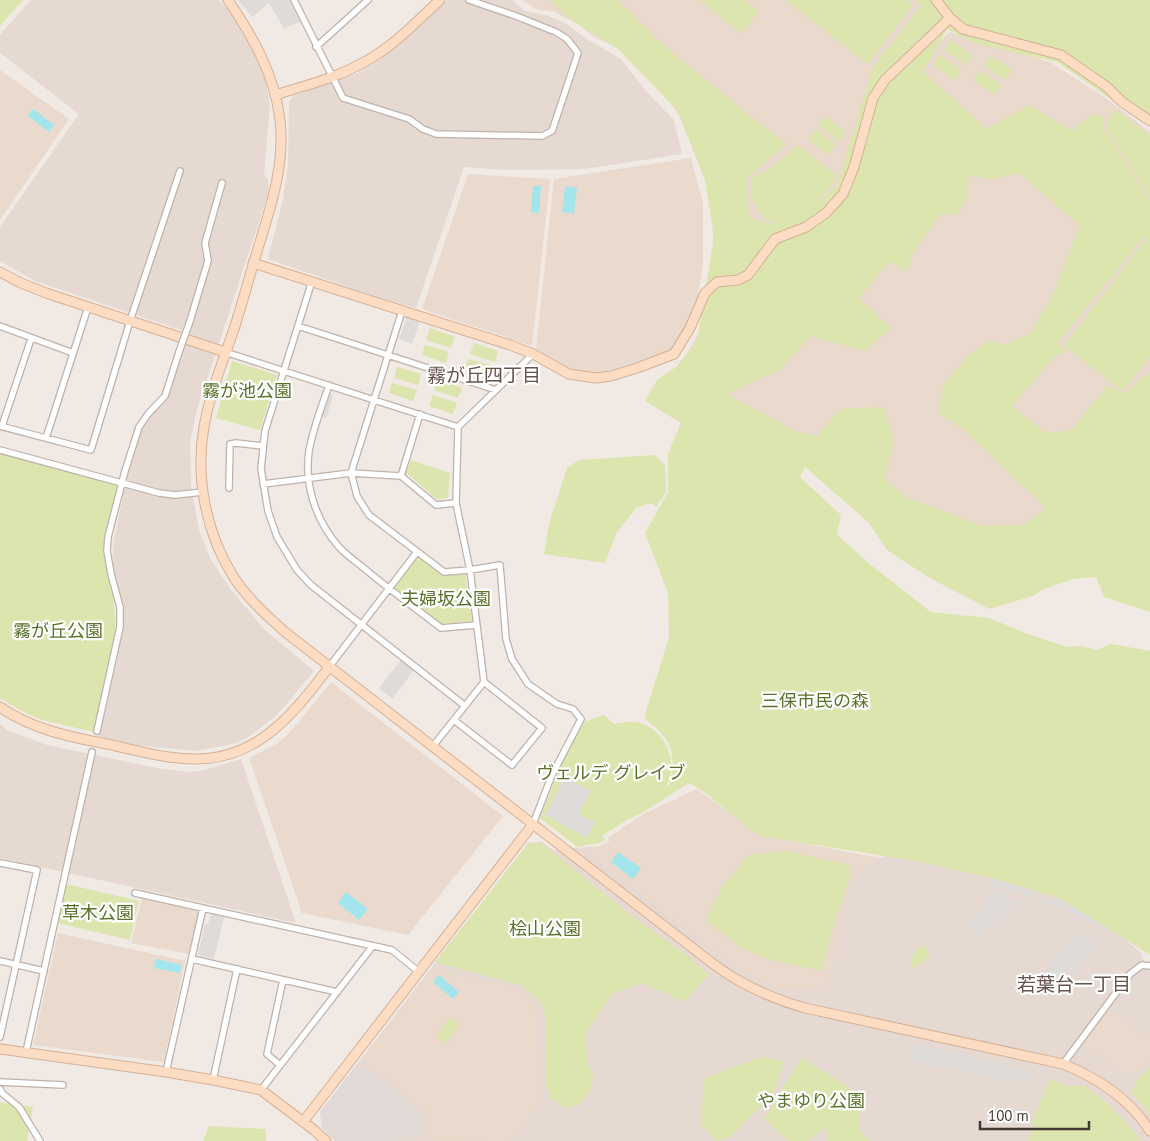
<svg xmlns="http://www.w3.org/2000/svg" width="1150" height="1141" font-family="'PT Sans','Noto Sans JP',sans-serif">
  <rect width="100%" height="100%" fill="#f1e9e4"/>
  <path fill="#e5d9d2" d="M31 0H219L232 14 241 28 256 56 265 78 270 104 264 175 268 179 269 191 196 413 190 443 191 487 199 530 211 560 231 590 264 629 314 671 278 714 247 738 232 744 196 751 135 745 98 736 121 639 123 617 112 565 114 541 126 481 141 419 162 404 184 331 35 281 0 261V227L79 114 0 53V35Z
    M448 0H512L525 11 546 15 567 24 585 38 621 59 646 91 674 120 682 154 584 169 506 170 464 167 416 308 377 297 268 259 283 200 288 166 289 102 293 96 358 73 381 59Z
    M0 724 7 730 47 745 162 769 189 772 205 770 241 759 296 923 0 858Z
    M697 789 759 835 879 858 906 850 1063 900 1121 936 1140 952 1145 962 1150 961V1141H335L322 1128 320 1112 528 843 541 841 553 850 600 846 610 841 608 838 642 815Z"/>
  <path fill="#e0d9d6" d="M358 1063 421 1114 419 1133 391 1141H335L322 1128 320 1112Z"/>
  <path fill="#eadace" d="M522 0H930L833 197 712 281 713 234 707 174 685 125 654 76 627 52 595 38 579 25 553 11 537 10Z
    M949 32 1050 62 1107 99 1150 132V454L997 540 906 510 683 371 687 353 711 311 813 232 887 94Z
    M0 70 69 119 0 220Z
    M691 158 703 203V265L696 306 677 342 668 353 596 374 575 371 557 363 536 349 554 179Z
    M468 174 550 179 532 346 422 309Z
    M331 682 503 816 408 935 302 913 249 758 275 745 285 737 298 723Z
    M697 789 759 835 879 858 870 864 850 885 830 980 821 988 800 989 774 986 742 972 579 848 600 846 610 841 608 838 642 815Z
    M142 898 199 911 189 954 131 943Z
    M58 933 185 961 164 1062 33 1045Z
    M433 968 511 986 534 1000 544 1100 510 1141 424 1140 427 1113 361 1060Z
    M1110 1009 1150 1039V1058L1137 1072 1132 1073 1120 1072 1082 1045Z"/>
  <path fill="#dde5ae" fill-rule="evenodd" d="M0 0H23L0 26Z
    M550 0H618L662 44 749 115 787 144 746 179 749 218 770 224 782 218 770 222 765 221 752 197 751 178 771 168 798 145 837 176 832 186 816 203 837 186 873 67 921 6 915 0H1150V124L1148 125 1057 62 973 43 947 29 923 72 987 129 1029 105 1072 131 1094 113 1103 117 1104 127 1150 203V357L1123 391 1064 346 1147 238 1145 236 1058 342 1065 352 1055 356 1012 406 1046 433 1071 430 1108 386 1125 393 1150 372V612L1104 597 1096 577 1073 579 1042 590 1033 596 989 609 928 577 887 550 869 523 805 467 800 477 841 515 837 535 872 566 931 612 989 618 1025 633 1067 647 1081 646 1097 650 1111 644 1150 651V955L1063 900 1036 891 992 878 916 861 759 836 700 789 689 783 642 813 629 819 630 818 602 836 605 840 599 843 577 847 540 818 564 758 584 722 604 715 614 724C624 722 635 720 645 725 667 733 681 770 664 788L670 784C677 750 671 739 644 718L669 637 668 593 645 533 668 492V454L681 423 645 401 657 380 676 367 697 341 714 237 705 180 677 110 618 49 567 17ZM1019 173 1080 226 1055 290 1031 333 1006 345 989 340 969 355 943 385 939 413 965 431 1046 508 1023 525 983 526 909 499 885 480 894 440 884 407 841 409 817 436 797 432 727 394 781 369 811 336 865 351 891 328 859 298 890 261 907 272 913 253 941 214 956 215C965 204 969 195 967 180L970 176 992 179Z
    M699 0H745L759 11 741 33Z
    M785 0H907L913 5 868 64Z
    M951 40 972 55 966 65 944 50Z
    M940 55 962 70 955 80 933 65Z
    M991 56 1012 70 1005 80 984 66Z
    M980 71 1001 85 994 95 973 80Z
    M1114 109 1150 135V200L1106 125Z
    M826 116 846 132 838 142 818 125Z
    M816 129 836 145 828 155 808 139Z
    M430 328 455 337 451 348 426 340Z
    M474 343 498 351 495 362 470 354Z
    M425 345 449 352 446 363 422 355Z
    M468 359 491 365 488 376 465 369Z
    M232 361 277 375 260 430 216 418Z
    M397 367 421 374 418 385 394 378Z
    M438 379 462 388 458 398 434 390Z
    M392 383 417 390 413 401 389 393Z
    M433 395 457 403 453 414 429 406Z
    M0 453 121 485 106 538 114 604 116 636 94 732 42 720 22 711 0 698Z
    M655 455 665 465 666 492 656 507 651 503 636 508 617 532 605 563 544 554 549 524 567 468 579 460Z
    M411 460 450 473 448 498 437 499 406 473Z
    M417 556 444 575 465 574 472 621 442 624 393 588Z
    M540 842 637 920 691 958 695 963 709 974 685 1002 643 983 612 994 585 1034 588 1063 594 1078 590 1087V1091L579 1105 563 1108 558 1102 550 1099 551 1093 546 1087 545 1015 541 1002 520 985 435 962 528 844Z
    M785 851 850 865V878L833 927 822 971 775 961 743 949 706 921 722 887 749 855Z
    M66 884 139 901 130 940 57 923Z
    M925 945 930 956 911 971C910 957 912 951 925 945Z
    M450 1017 460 1025 446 1044 436 1036Z
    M761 1057 784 1061 773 1096 751 1116 729 1138 716 1141 702 1125 703 1079Z
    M801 1058 852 1089 853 1095 859 1100 860 1131 871 1141H828L825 1127 808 1141H789L764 1119Z
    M1150 1067V1115L1131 1092 1138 1079Z
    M1050 1079 1067 1086H1085L1109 1105 1136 1134 1139 1141H1028L1034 1125 1031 1124Z
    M0 1102 33 1107 27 1141H0Z
    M209 1126 266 1129V1141H203Z"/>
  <path fill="#dfdbd9" d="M238 0H289L301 21 284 29 269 3 252 17Z
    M407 317 420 321 412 344 399 339Z
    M329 394 333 396 326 418 321 417Z
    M401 660 414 670 392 699 379 688Z
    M564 779 568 781 569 779 591 791 579 814 595 822 587 838 545 815Z
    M994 879 1035 892 1033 898 992 885Z
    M994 891 998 894 1000 892 1009 899 981 936 967 925Z
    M1043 897 1064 902 1106 927 1104 930 1061 908 1042 903Z
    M1018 899 1020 905 1010 909 997 926 992 923 1006 906 1010 908 1008 903Z
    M211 914 224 917 214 959 200 956 198 954 205 924H208Z
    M1076 932 1089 942 1056 984 1043 974Z
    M1093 939 1098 942 1073 975 1069 971Z
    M912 1044 1031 1070 1029 1078 1027 1081 1017 1079 1016 1083 908 1060Z"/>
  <path fill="#a2e5ed" d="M33 109 54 125 49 132 28 116Z
    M533 186H541L539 213 531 212Z
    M565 186 577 188 574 214 562 212Z
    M618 852 641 868 633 879 611 862Z
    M346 892 368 909 359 920 338 903Z
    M156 959 182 965 180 973 154 968Z
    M439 975 459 992 453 999 433 982Z"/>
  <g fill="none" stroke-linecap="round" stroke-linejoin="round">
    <defs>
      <path id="street" d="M294 0 343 98 409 119 423 129 436 134 542 136 552 131 578 53 567 39 556 32 516 16 469 0
        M316 47 368 0
        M312 281 265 431 261 469 268 511 277 537 297 570 311 585 465 706
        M402 311 351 473 357 496 369 515 444 572 470 570 500 565 506 639 512 659 528 684 557 704 573 709 581 719 552 775 533 824
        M190 321 208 261 205 243 222 183
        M0 326 73 353
        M298 326 496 390
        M225 352 458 427
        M329 385C322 406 313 428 309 451 304 485 316 521 339 547 348 557 361 565 371 574 394 593 418 610 441 628L477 625
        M420 414 401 476 436 505 456 503
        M0 426 91 450 130 321 180 171
        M2 426 31 339
        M46 438 88 307
        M0 450 159 493 175 495 203 492
        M263 484 351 473 401 476
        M229 488 230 444 236 443 263 446
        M329 667 417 552
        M454 720 512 765 542 728 484 682 470 570 456 503 458 427 533 354
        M97 731 120 627V607L111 574 107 551 108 537 125 471 139 427 148 414 165 396 179 352
        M433 746 484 682
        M0 863 37 870 0 1037
        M135 893 392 950 419 972
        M192 959 337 992
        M0 961 44 971
        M26 1052 92 752
        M1063 1064 1130 974 1142 965 1150 966
        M280 1065 267 1054 283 980
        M166 1072 203 908
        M213 1080 237 969
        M0 1082 63 1085
        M0 1089 2 1093 19 1107 40 1141
        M261 1090 372 947"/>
      <path id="secondary" d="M228 0C253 37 275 75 280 120 285 162 272 203 260 242 251 270 244 298 235 326 224 359 210 392 204 427 195 477 206 533 233 576 247 598 266 615 285 632L712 963C741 985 770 998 805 1008L1063 1064C1098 1078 1129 1098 1150 1131
        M936 0 950 18 963 29 1061 55 1107 87 1122 102 1150 121
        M275 95C307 85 337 78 366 61 394 46 417 21 440 0
        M253 263 510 345 533 354 569 374 596 378 611 376 637 368 674 354 690 328 705 293 717 282 738 280 748 275 775 239 806 227 826 213 843 194 854 167 873 98 885 80 950 18
        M0 272 21 283 46 293 225 352
        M0 707C31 729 70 737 107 744 131 749 155 756 178 758 251 767 290 719 329 667
        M0 1049 166 1072 213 1080 261 1090 314 1130 326 1141
        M303 1122 533 824"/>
    </defs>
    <use href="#street" stroke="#bfb2aa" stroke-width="8"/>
    <use href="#secondary" stroke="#d3b197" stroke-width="11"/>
    <use href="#street" stroke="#fff" stroke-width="5.5"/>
    <use href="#secondary" stroke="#fcddc3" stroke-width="9"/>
    <defs>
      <path id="street-bridge" d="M179 352 190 321"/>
    </defs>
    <use href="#street-bridge" stroke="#bfb2aa" stroke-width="8" stroke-linecap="butt"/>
    <use href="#street-bridge" stroke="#fff" stroke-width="5.5"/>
  </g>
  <g text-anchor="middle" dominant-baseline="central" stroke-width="4.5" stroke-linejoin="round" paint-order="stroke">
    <g font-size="18" fill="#5b722a" stroke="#fff">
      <text x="247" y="390">霧が池公園</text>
      <text x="446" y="598">夫婦坂公園</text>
      <text x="58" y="630">霧が丘公園</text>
      <text x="815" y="700">三保市民の森</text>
      <text x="611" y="772">ヴェルデ グレイブ</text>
      <text x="98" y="912">草木公園</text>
      <text x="545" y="928">桧山公園</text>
      <text x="811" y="1100">やまゆり公園</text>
    </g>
    <g font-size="19" fill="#66534c" stroke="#fff">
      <text x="484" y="375">霧が丘四丁目</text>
      <text x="1074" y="984">若葉台一丁目</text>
    </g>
  </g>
  <path d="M980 1121v8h109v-8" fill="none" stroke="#433934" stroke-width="2.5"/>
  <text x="988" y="1121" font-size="15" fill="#433934" stroke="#ffffff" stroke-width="4" paint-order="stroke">100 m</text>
</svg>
